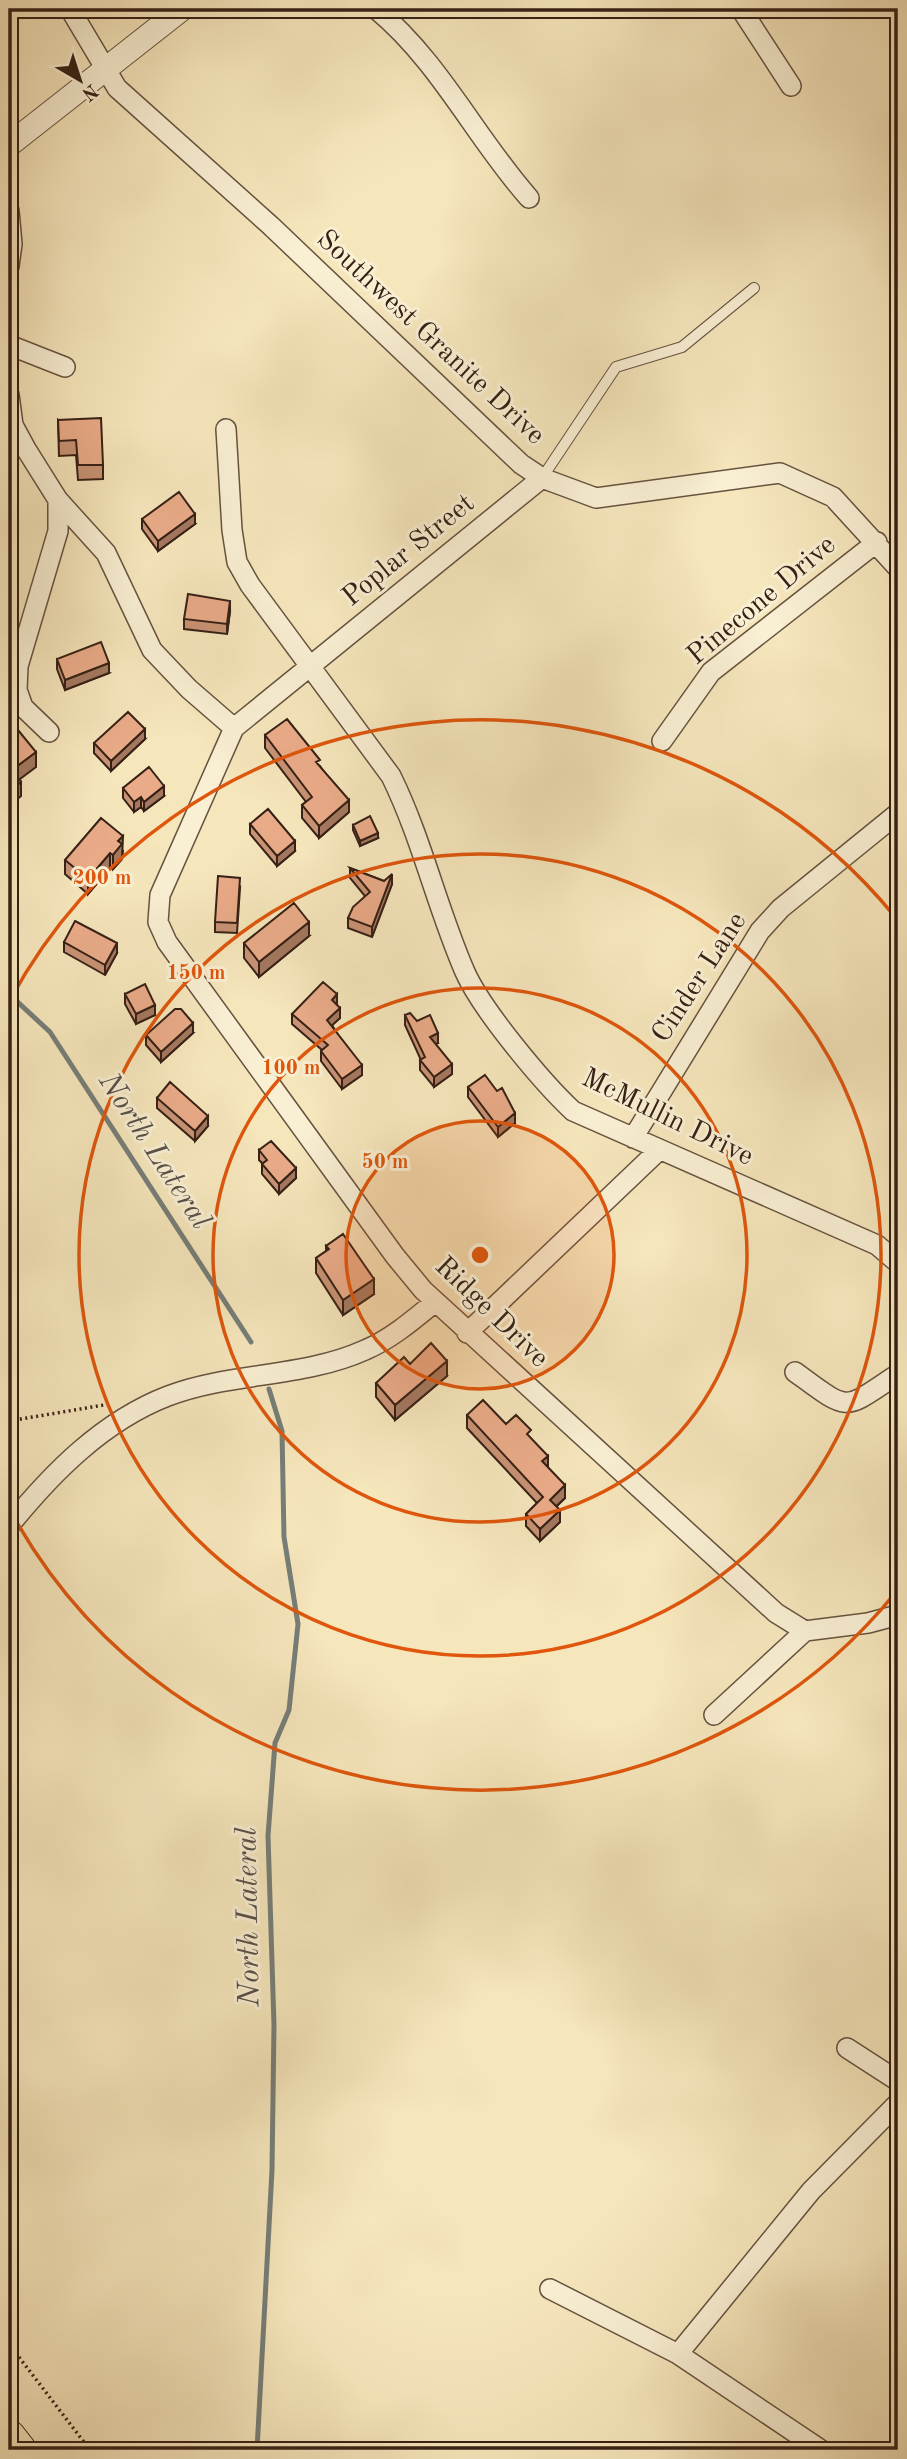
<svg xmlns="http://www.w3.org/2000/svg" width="907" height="2459" font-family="'Old Standard TT',serif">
  <rect width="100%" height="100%" fill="#f6e6bc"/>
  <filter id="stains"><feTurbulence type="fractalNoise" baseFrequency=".00286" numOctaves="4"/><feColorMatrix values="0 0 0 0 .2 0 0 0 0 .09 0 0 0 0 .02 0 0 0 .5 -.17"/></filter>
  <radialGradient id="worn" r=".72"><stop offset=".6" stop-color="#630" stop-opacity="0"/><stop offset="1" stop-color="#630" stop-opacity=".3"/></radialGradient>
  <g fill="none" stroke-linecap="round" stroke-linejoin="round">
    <path stroke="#767e78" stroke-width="5" d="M9 994 50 1032 251 1342
      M257 2450 272 2170 274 2025 268 1836 275 1743 289 1710 298 1624 284 1537 282 1431 269 1389"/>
    <defs>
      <path id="service" d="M542 478 616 367 682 347 754 288"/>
      <path id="minor" d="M70 9 117 88 271 226 521 464 542 478 596 498 780 473 833 497 898 568
        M376 9C440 62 475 137 529 198
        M741 9 791 86
        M9 211 12 244 9 266
        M9 345 65 367
        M9 395 13 425 26 449 58 500 106 553 152 650 189 689 234 728
        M226 429 232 530 237 562 250 585 391 776C422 839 437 908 465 972 482 1010 542 1082 573 1111L877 1245 898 1263
        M542 478 234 728 160 895 158 922 167 942 395 1256 423 1290 776 1613 805 1631
        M49 732 23 707 17 690 18 666 58 531V500
        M662 741 711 672 877 542
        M633 1138 760 931 781 908 898 813
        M467 1333 658 1151
        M795 1372C851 1413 842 1411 898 1374
        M9 1526C52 1473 103 1421 168 1396 231 1372 303 1378 365 1350 391 1339 413 1320 435 1302
        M714 1715 805 1631 868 1623 898 1615
        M847 2048 898 2081
        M550 2289 678 2354 821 2450
        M678 2354 811 2191 898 2103"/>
      <path id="tertiary" d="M9 145 182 9"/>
      <path id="trunk" d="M9 2436 20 2450"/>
    </defs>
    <use href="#service" stroke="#66523f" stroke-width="12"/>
    <use href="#minor" stroke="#66523f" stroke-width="22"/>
    <use href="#tertiary" stroke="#66523f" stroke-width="25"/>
    <use href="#trunk" stroke="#362015" stroke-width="34"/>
    <path stroke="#362015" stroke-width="3.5" stroke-dasharray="2 3.5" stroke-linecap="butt" d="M9 1421 110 1404
      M9 2344 90 2450"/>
    <use href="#service" stroke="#f9efd3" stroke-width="10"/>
    <use href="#minor" stroke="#f9efd3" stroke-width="19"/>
    <use href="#tertiary" stroke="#f9efd3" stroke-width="23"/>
    <use href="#trunk" stroke="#f6e6bc" stroke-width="32"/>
  </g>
  <path fill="#c99375" stroke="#362015" stroke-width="2" d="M58 420 103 465V479L78 480 76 455 59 456Z
    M142 519 195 524 158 551 142 529Z
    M230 611 227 634 184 629V619Z
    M57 659 109 673 65 690 57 669Z
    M265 735 320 766 349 812 319 838 302 818V805L306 802 265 748Z
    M145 739 111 771 94 753V743Z
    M123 788 164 796 144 811 141 807 134 812 123 798Z
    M250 824 295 851 277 866 250 834Z
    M353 825 378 838 360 846 353 830Z
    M123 851 122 859 113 869 110 868 88 894 65 874V860Z
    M350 868 392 884 372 937 348 928V918L365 896 350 878Z
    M240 888 237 933 215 932V922Z
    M309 936 259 977 244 958V943Z
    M64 942 117 953 105 975 64 952Z
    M125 994 155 1015 136 1024 125 1004Z
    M337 1004 340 1018 332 1025 362 1075 342 1089 321 1061V1051L322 1050 292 1024V1014Z
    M405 1015 417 1021 438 1043 435 1044 452 1074 434 1087 420 1070V1060H421L405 1025Z
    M193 1033 161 1062 146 1045V1035Z
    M468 1087 497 1091 515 1123 498 1137 468 1097Z
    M157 1098 208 1126 195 1141 157 1108Z
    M259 1150 296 1178 279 1194 262 1174V1163L259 1160Z
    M326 1246 374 1294 343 1315 316 1273V1258L326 1251Z
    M410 1364 447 1376 395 1420 376 1397V1383Z
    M467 1415 506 1424 531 1439 565 1498 557 1506 560 1522 540 1541 526 1526V1514L537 1503 467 1428Z"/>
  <path fill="#a4785f" stroke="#362015" stroke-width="2" d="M195 514V524L158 551V541Z
    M230 601V611L227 634V624Z
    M109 663V673L65 690V680Z
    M145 729V739L111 771V761Z
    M36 752V767L12 785V770Z
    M21 782V796L9 806V791Z
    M164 786V796L144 811V802Z
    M141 797V807L134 812V802Z
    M349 800V812L319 838V826Z
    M378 833V838L360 846V841Z
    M123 836 122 859 113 869V855L118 841Z
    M295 841V851L277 866V856Z
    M110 853V868L88 894V879Z
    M392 874V884L372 937V927Z
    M309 922V936L259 977V962Z
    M117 943V953L105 975V965Z
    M337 994V1004L332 1010V1000Z
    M155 1005V1015L136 1024V1014Z
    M340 1008V1018L327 1030V1020Z
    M193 1023V1033L161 1062V1052Z
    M438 1033V1043L430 1047V1037Z
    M452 1064V1074L434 1087V1077Z
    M362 1065V1075L342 1089V1079Z
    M515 1113V1123L498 1137V1127Z
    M208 1116V1126L195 1141V1131Z
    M296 1168V1178L279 1194V1184Z
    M374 1279V1294L343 1315V1300Z
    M447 1361V1376L395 1420V1405Z
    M548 1456V1469L542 1461Z
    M565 1485V1498L550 1512V1500Z
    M560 1510V1522L540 1541V1529Z"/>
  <path fill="#eaab88" stroke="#362015" stroke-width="2" d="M101 418 103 465H78L76 440 59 441 58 420Z
    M179 492 195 514 158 541 142 519Z
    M188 594 230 601 227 624 184 619Z
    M101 642 109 663 65 680 57 659Z
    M128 712 145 729 111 761 94 743Z
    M287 719 320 760 316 762 349 800 319 826 302 805 312 797 265 735Z
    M18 730 36 752 12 770 21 782 9 791V737Z
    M149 767 164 786 144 802 141 797 134 802 123 788Z
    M268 809 295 841 277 856 250 824Z
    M370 816 378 833 360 841 353 825Z
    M101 818 123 836 118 841 122 844 113 855 110 853 88 879 65 860Z
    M350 868 384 881 392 874 372 927 348 918 353 907 370 892Z
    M218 876 240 878 237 923 215 922Z
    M294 903 309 922 259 962 244 943Z
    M75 921 117 943 105 965 64 942Z
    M323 982 337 994 332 1000 340 1008 327 1020 362 1065 342 1079 321 1051 328 1045 292 1014Z
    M145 984 155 1005 136 1014 125 994Z
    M175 1009H181L193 1023 161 1052 146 1035Z
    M410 1013 417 1021 430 1015 438 1033 430 1037 452 1064 434 1077 420 1060 425 1057 405 1015Z
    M485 1075 497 1091 502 1088 515 1113 498 1127 468 1087Z
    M170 1082 208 1116 195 1131 157 1098Z
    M271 1141 296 1168 279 1184 262 1164 267 1160 259 1150Z
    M343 1234 374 1279 343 1300 316 1258 329 1249 326 1246Z
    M431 1343 447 1361 395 1405 376 1383 404 1357 410 1364Z
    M483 1400 506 1424 516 1415 531 1430 527 1434 548 1456 542 1461 565 1485 550 1500 560 1510 540 1529 526 1514 543 1497 467 1415Z"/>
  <circle cx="480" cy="1255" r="134" fill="#df560c" fill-opacity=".12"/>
  <g fill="none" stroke="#df560c" stroke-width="3.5">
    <circle cx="480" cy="1255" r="134"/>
    <circle cx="480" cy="1255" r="267"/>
    <circle cx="480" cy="1255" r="401"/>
    <path d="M896 1592A535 535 0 0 1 10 1510M10 1000A535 535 0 0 1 896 918"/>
  </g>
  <g text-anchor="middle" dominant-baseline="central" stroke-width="6" stroke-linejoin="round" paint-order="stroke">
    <g font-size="28" fill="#362015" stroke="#f9efd3">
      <text transform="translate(430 338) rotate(43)">Southwest Granite Drive</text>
      <text transform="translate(409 551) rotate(-39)">Poplar Street</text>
      <text transform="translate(762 601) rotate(-40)">Pinecone Drive</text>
      <text transform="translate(700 978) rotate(-57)">Cinder Lane</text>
      <text transform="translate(667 1118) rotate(26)">McMullin Drive</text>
      <text transform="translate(491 1313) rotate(44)">Ridge Drive</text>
    </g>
    <g font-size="30" font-style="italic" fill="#564f47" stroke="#f9efd3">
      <text transform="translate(154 1151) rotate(57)">North Lateral</text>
      <text transform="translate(249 1917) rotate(-91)">North Lateral</text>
    </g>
  </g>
  <circle cx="480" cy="1255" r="10" fill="#df560c" stroke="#f9efd3" stroke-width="3.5"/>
  <g font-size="21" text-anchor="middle" font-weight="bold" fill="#df560c" stroke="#f9efd3" stroke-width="6" stroke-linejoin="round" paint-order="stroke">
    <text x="102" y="884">200 m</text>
    <text x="196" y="979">150 m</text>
    <text x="291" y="1074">100 m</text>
    <text x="385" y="1168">50 m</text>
  </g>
  <rect width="907" height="2459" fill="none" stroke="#f6e6bc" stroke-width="35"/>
  <rect x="10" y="10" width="886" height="2438" fill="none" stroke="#362015" stroke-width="3.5"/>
  <rect x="18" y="18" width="872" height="2424" fill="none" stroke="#362015" stroke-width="2"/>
  <g transform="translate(80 80) rotate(141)" stroke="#f9efd3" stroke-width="5" paint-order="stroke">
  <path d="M0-5L12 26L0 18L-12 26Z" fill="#362015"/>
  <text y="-10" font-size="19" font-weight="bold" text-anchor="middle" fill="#362015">N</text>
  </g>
  <rect width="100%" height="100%" filter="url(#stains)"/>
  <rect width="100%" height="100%" fill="url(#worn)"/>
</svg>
